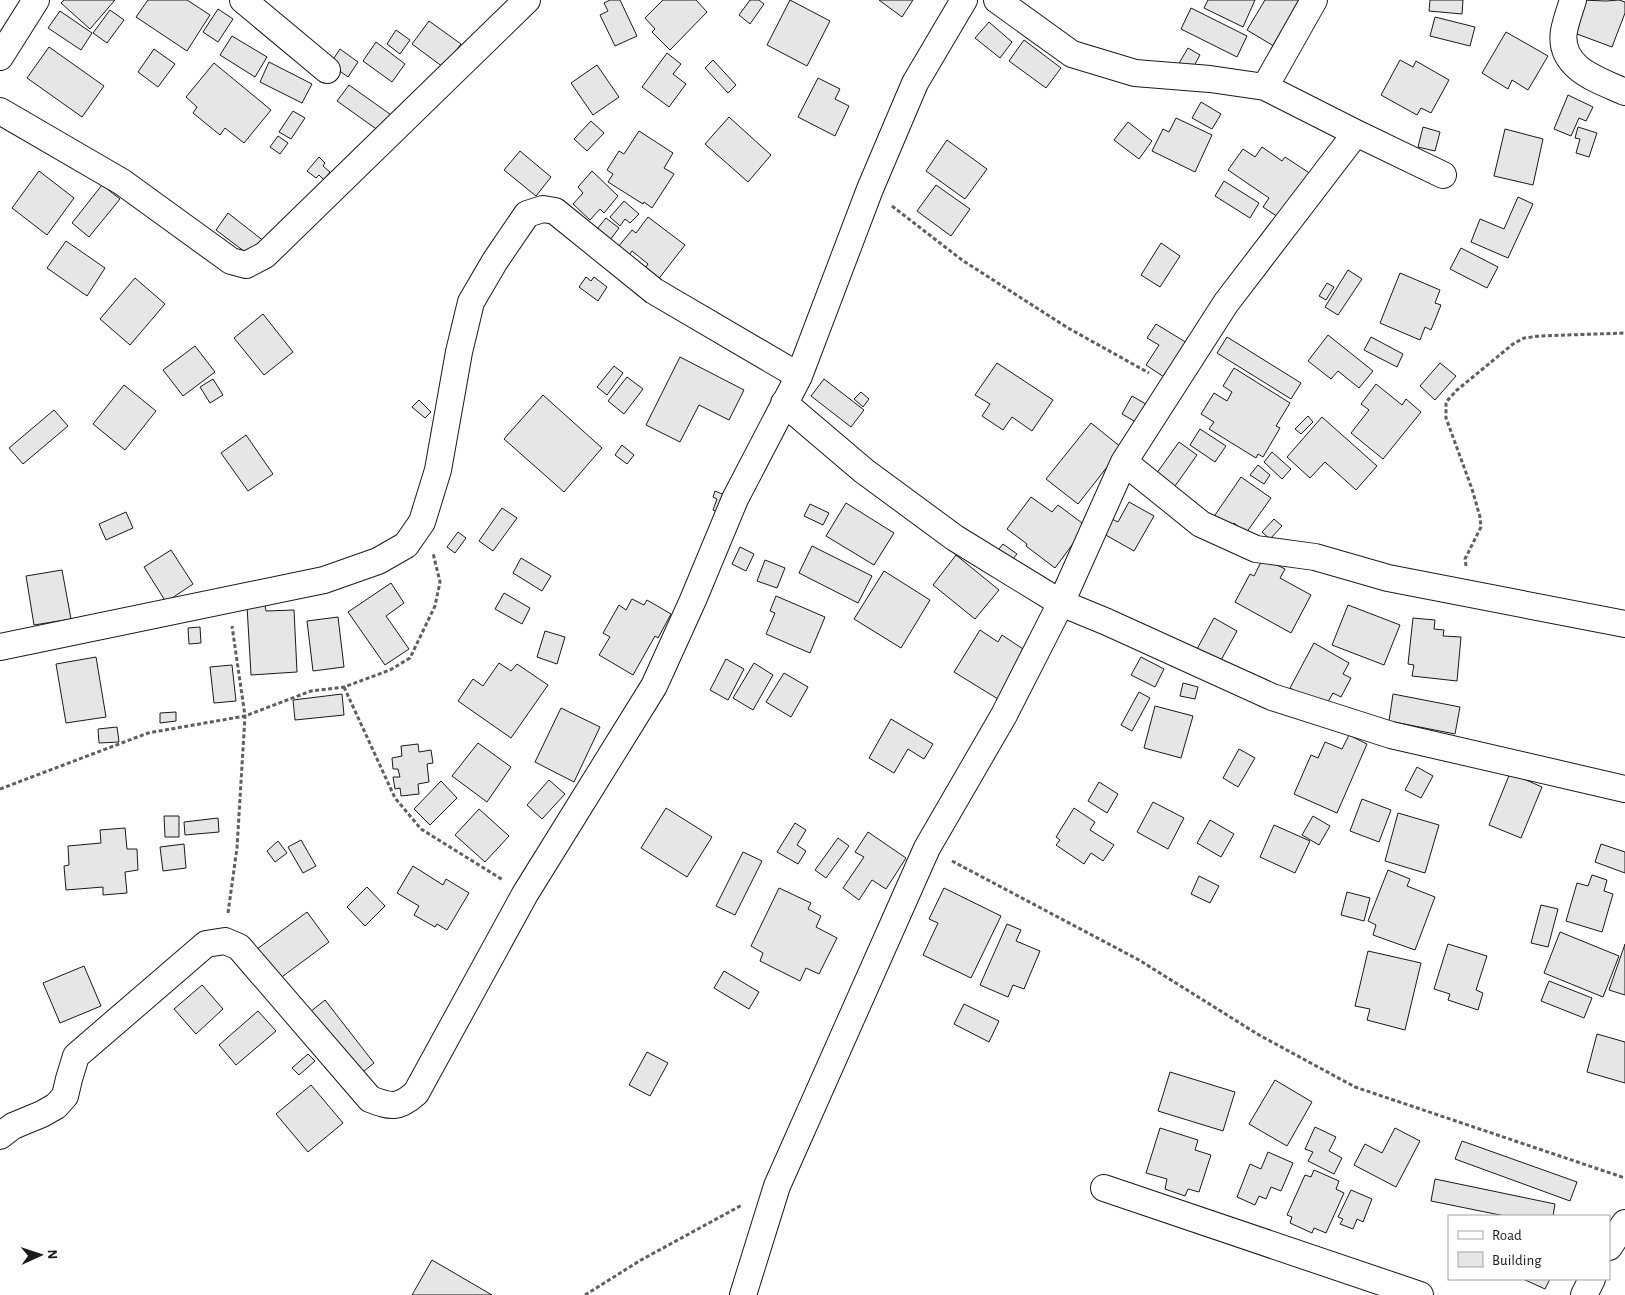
<svg xmlns="http://www.w3.org/2000/svg" width="1625" height="1295" font-family="'Alegreya Sans',sans-serif">
  <rect width="100%" height="100%" fill="#fff"/>
  <path fill="#e6e6e6" stroke="#1a1a1a" d="M64 0H115L90 29 61 3Z
    M148 0H187L210 15 187 51 136 17Z
    M610 0H620L637 36 615 46 600 15 608 11 604 3Z
    M663 0H696L707 12 670 50 652 32 655 29 645 18Z
    M750 0H759L764 4 750 24 739 15Z
    M790 0 830 21 807 66 767 45Z
    M879 0H913L902 17Z
    M1208 0H1255L1243 27 1204 8Z
    M1265 0H1313L1282 51 1247 30Z
    M1430 0H1463L1462 14 1429 11Z
    M1581 0 1606 1 1619 0 1625 2V13L1612 47 1569 31Z
    M1191 8 1247 36 1237 57 1181 29Z
    M218 9 233 19 218 42 203 32Z
    M110 10 124 20 107 43 93 33Z
    M60 11 92 33 81 50 48 28Z
    M1435 17 1475 27 1470 46 1430 36Z
    M429 21 461 44 443 67 412 44Z
    M989 22 1012 42 1000 58 975 38Z
    M396 30 410 40 400 54 387 44Z
    M1506 32 1548 56 1528 90 1512 80 1508 89 1482 73Z
    M232 36 267 57 255 77 220 55Z
    M1024 40 1061 68 1046 88 1009 61Z
    M376 42 405 64 392 82 363 61Z
    M49 47 104 86 82 117 27 78Z
    M1188 48 1200 55 1195 64 1203 69 1178 65Z
    M154 49 175 64 158 87 138 72Z
    M340 49 358 62 348 77 330 64Z
    M667 53 681 64 673 74 686 84 669 107 642 87Z
    M713 60 736 85 728 93 705 68Z
    M1400 60 1413 67 1416 61 1449 80 1431 113 1421 108 1417 115 1381 95Z
    M269 62 312 84 302 103 260 82Z
    M214 63 271 110 244 143 225 128 220 135 193 113 197 107 186 97Z
    M597 65 619 97 593 115 571 83Z
    M818 78 840 89 835 99 849 106 835 136 798 117Z
    M349 85 394 117 382 133 337 101Z
    M1568 95 1593 107 1586 121 1579 118 1571 136 1554 129Z
    M1201 102 1221 114 1212 129 1192 118Z
    M293 111 305 118 291 139 279 132Z
    M729 117 771 155 748 182 705 144Z
    M1176 118 1212 135 1195 172 1152 151 1163 129 1169 132Z
    M591 121 604 133 587 151 574 139Z
    M1128 122 1152 141 1139 159 1114 140Z
    M1423 127 1440 132 1435 151 1418 147Z
    M1578 127 1597 133 1589 157 1576 153 1580 139 1575 138Z
    M1505 129 1543 139 1533 185 1494 176Z
    M639 131 673 153 664 168 674 174 652 208 644 202 643 204 608 182 613 174 607 170 619 151 624 154Z
    M278 136 288 143 280 154 270 147Z
    M947 140 987 169 965 199 926 171Z
    M1262 147 1282 161 1285 157 1314 176 1284 221 1263 207 1269 198 1228 170 1243 149 1255 157Z
    M520 151 551 177 536 196 504 170Z
    M319 157 325 163 323 166 330 172 324 180 319 175 316 178 307 171Z
    M39 171 74 198 47 235 12 208Z
    M592 171 618 196 604 213 600 209 590 220 573 204 583 193 578 187Z
    M1224 181 1259 203 1250 218 1215 196Z
    M102 185 120 199 89 237 72 223Z
    M936 185 970 209 951 236 917 211Z
    M1518 197 1533 204 1508 258 1471 242 1480 219 1504 229Z
    M624 201 639 214 630 223 625 219 620 226 610 217Z
    M228 213 265 242 253 258 216 230Z
    M648 217 685 245 657 281 643 271 648 264 632 251 629 255 618 247 632 230 636 233Z
    M606 218 619 228 610 240 597 229Z
    M66 241 105 268 87 296 47 268Z
    M1161 243 1180 256 1160 287 1141 275Z
    M1461 248 1498 267 1487 288 1450 269Z
    M1348 270 1362 279 1338 315 1325 307Z
    M1400 273 1440 290 1435 303 1441 305 1431 330 1425 327 1420 340 1380 323Z
    M586 277 591 281 594 277 607 287 598 301 579 287Z
    M135 278 165 304 130 345 100 319Z
    M1327 283 1334 287 1326 300 1319 296Z
    M263 314 293 352 264 375 234 338Z
    M1156 324 1192 346 1170 381 1146 365 1159 345 1147 338Z
    M1328 335 1373 371 1359 388 1338 371 1331 379 1308 361Z
    M1227 337 1301 383 1291 399 1217 353Z
    M1371 337 1403 354 1397 367 1364 350Z
    M195 346 215 372 183 396 163 370Z
    M680 357 744 390 729 420 699 405 680 442 646 425Z
    M997 363 1053 400 1032 431 1012 417 1003 430 982 416 990 404 975 395Z
    M1440 363 1456 376 1435 400 1420 386Z
    M614 366 623 373 607 395 597 387Z
    M1234 368 1290 403 1276 426 1280 428 1263 457 1258 454 1256 458 1209 429 1214 422 1201 414 1214 393 1227 401 1232 392 1223 386Z
    M627 377 643 389 624 414 608 401Z
    M213 379 223 395 210 403 200 387Z
    M824 379 864 410 851 427 811 396Z
    M1376 384 1402 405 1406 399 1421 412 1383 459 1351 433 1369 410 1361 404Z
    M124 385 156 411 125 450 93 424Z
    M861 392 869 399 863 407 854 399Z
    M543 395 602 448 564 492 504 439Z
    M1132 396 1151 407 1141 425 1122 414Z
    M419 400 431 412 425 418 412 407Z
    M54 410 68 426 23 464 9 448Z
    M1308 416 1313 422 1301 434 1295 429Z
    M1322 417 1377 466 1356 490 1325 462 1310 478 1287 457Z
    M1091 423 1122 448 1078 504 1046 479Z
    M1200 429 1226 446 1215 462 1190 445Z
    M246 435 273 474 248 491 221 453Z
    M1179 442 1197 455 1173 489 1154 477Z
    M622 445 634 455 627 464 615 455Z
    M1272 452 1291 469 1282 479 1264 462Z
    M1258 465 1270 475 1264 484 1250 475Z
    M1241 477 1271 498 1246 533 1234 523 1230 530 1213 518Z
    M715 491 732 498 724 515 713 510 717 499 713 497Z
    M1031 497 1052 512 1058 505 1086 526 1055 568 1026 546 1027 544 1007 529Z
    M1129 502 1154 516 1134 551 1104 534 1112 519 1118 522Z
    M846 503 894 533 874 565 826 536Z
    M810 504 829 513 823 525 804 516Z
    M502 508 517 518 493 551 479 541Z
    M126 512 133 528 106 540 99 524Z
    M1274 519 1282 526 1270 539 1262 532Z
    M458 532 466 538 455 553 447 547Z
    M1003 544 1017 554 1008 565 994 555Z
    M812 546 872 576 858 603 799 573Z
    M740 547 754 554 746 571 732 564Z
    M171 550 193 584 166 602 144 567Z
    M956 555 999 590 975 619 933 585Z
    M521 558 551 576 542 591 513 573Z
    M1263 558 1285 569 1280 578 1311 595 1291 633 1235 602 1250 574 1254 576Z
    M765 560 785 568 777 588 757 581Z
    M62 570 71 619 34 625 26 576Z
    M884 571 930 600 901 648 854 619Z
    M391 583 404 603 386 616 409 649 385 665 348 612Z
    M504 593 530 608 522 624 495 609Z
    M776 596 825 617 810 653 766 634 775 613 770 611Z
    M632 599 644 605 647 600 671 614 658 638 655 636 633 675 599 655 610 637 603 633 619 605 626 610Z
    M265 605 266 611 294 610 297 672 251 675 247 606Z
    M1348 605 1400 625 1384 665 1332 645Z
    M338 617 344 667 313 671 307 621Z
    M1214 618 1237 631 1220 662 1197 649Z
    M1413 618 1435 620 1434 629 1444 630 1443 636 1461 637 1457 681 1412 676 1414 665 1408 664Z
    M200 627 201 643 189 644 188 628Z
    M980 630 998 642 1002 635 1026 651 998 699 954 672Z
    M545 631 565 637 557 664 537 657Z
    M1314 643 1349 663 1343 674 1351 678 1341 697 1333 693 1325 707 1290 688Z
    M96 657 106 717 66 723 56 664Z
    M1141 657 1164 669 1155 687 1131 675Z
    M726 659 744 669 728 700 710 690Z
    M499 663 511 671 517 664 548 685 511 738 458 701 473 679 483 686Z
    M754 663 773 675 753 710 733 698Z
    M232 665 236 701 214 703 210 667Z
    M784 673 808 687 791 717 766 702Z
    M1183 683 1198 687 1195 699 1180 696Z
    M1139 692 1150 698 1132 731 1121 725Z
    M342 694 344 715 295 720 293 700Z
    M1393 694 1460 707 1455 734 1389 721Z
    M1155 706 1193 716 1181 758 1144 748Z
    M561 708 600 727 574 782 535 762Z
    M176 712V721L160 723V713Z
    M891 719 933 744 924 759 908 749 894 773 869 758Z
    M117 727 119 742 99 743 98 729Z
    M1349 735 1367 744 1337 813 1294 794 1311 755 1318 758 1325 742 1342 749Z
    M478 743 511 767 487 802 452 776Z
    M418 744 419 752 431 750 433 763 427 764 429 782 418 784 419 794 401 796 400 788 395 789 393 777H400L398 769H393L392 758 402 756 401 746Z
    M1239 749 1255 758 1238 787 1223 778Z
    M1417 767 1433 776 1421 798 1405 790Z
    M1510 773 1542 787 1521 838 1489 825Z
    M549 780 565 794 542 819 527 805Z
    M441 781 457 798 430 825 414 809Z
    M1099 782 1118 794 1107 813 1088 801Z
    M1362 799 1391 810 1379 842 1350 831Z
    M1153 802 1184 818 1168 849 1137 832Z
    M666 808 712 837 687 877 641 848Z
    M1074 808 1095 822 1090 830 1114 845 1103 861 1091 853 1084 864 1056 845 1060 840 1056 837Z
    M479 809 509 836 485 862 455 835Z
    M1398 813 1439 825 1425 873 1385 861Z
    M164 816H179V837H165Z
    M1313 816 1330 826 1319 845 1302 835Z
    M218 818 219 832 185 835 184 822Z
    M1210 820 1234 834 1221 857 1197 843Z
    M795 823 806 830 797 845 806 851 798 864 777 852Z
    M1274 825 1310 841 1295 873 1260 857Z
    M125 828 127 849H137L138 870 125 872 127 893 103 895V887L66 890 64 866 69 865 68 846 101 843 100 830Z
    M868 832 906 858 886 889 872 880 859 900 843 888 864 857 855 852Z
    M838 838 849 846 826 878 815 870Z
    M301 840 316 866 303 873 288 847Z
    M278 841 287 853 275 862 267 851Z
    M184 844 186 868 163 871 160 847Z
    M1601 844 1625 852V873L1595 862Z
    M743 852 762 861 735 915 716 906Z
    M413 866 443 885 446 879 469 893 447 930 437 924 435 927 414 915 419 906 397 893Z
    M1388 870 1410 879 1407 886 1435 897 1415 950 1373 935 1376 925 1368 921Z
    M1592 875 1607 880 1604 891 1613 894 1602 932 1566 921 1577 883 1588 886Z
    M1199 876 1219 886 1210 903 1191 894Z
    M367 887 385 906 365 926 347 907Z
    M779 888 811 903 808 909 821 916 816 927 837 938 819 974 806 968 800 981 760 961 763 953 751 946Z
    M944 888 1001 916 971 978 923 955 938 923 929 919Z
    M1347 892 1370 898 1364 921 1341 915Z
    M1541 905 1558 909 1548 947 1531 943Z
    M307 912 329 942 275 982 253 952Z
    M1007 924 1021 930 1016 941 1040 951 1024 989 1013 985 1008 997 980 985Z
    M1560 932 1619 956 1603 997 1544 973Z
    M1448 944 1487 956 1476 990 1483 993 1478 1010 1448 1000 1450 994 1434 989Z
    M1625 944V995L1609 990Z
    M1368 951 1421 963 1405 1030 1367 1020 1370 1009 1355 1006Z
    M84 966 101 1006 60 1023 43 983Z
    M724 971 759 992 749 1009 714 988Z
    M1549 981 1592 998 1584 1018 1541 1001Z
    M202 985 223 1009 196 1034 174 1009Z
    M325 1000 374 1063 354 1079 305 1016Z
    M964 1004 999 1021 989 1042 954 1024Z
    M258 1011 276 1031 236 1065 219 1045Z
    M1597 1034 1625 1042V1083L1587 1072Z
    M647 1052 668 1063 650 1096 629 1085Z
    M308 1054 315 1061 299 1075 292 1068Z
    M1170 1072 1235 1092 1223 1131 1158 1111Z
    M1275 1080 1312 1102 1287 1146 1249 1124Z
    M311 1085 343 1123 308 1152 276 1114Z
    M1315 1127 1336 1137 1329 1151 1342 1158 1334 1174 1308 1161 1313 1152 1305 1149Z
    M1160 1128 1198 1140 1195 1150 1211 1155 1199 1192 1188 1189 1185 1196 1165 1189 1167 1179 1146 1173Z
    M1395 1128 1420 1141 1396 1187 1354 1165 1365 1144 1382 1153Z
    M1462 1141 1577 1182 1570 1201 1455 1159Z
    M1268 1152 1293 1163 1281 1191 1271 1187 1266 1199 1259 1196 1255 1205 1237 1197 1250 1164 1261 1169Z
    M1314 1170 1339 1181 1336 1189 1344 1193 1326 1233 1314 1228 1312 1233 1290 1223 1292 1217 1287 1215 1305 1175 1311 1177Z
    M1435 1179 1555 1204 1553 1216H1505L1431 1201Z
    M1351 1190 1372 1199 1363 1222 1357 1219 1353 1229 1340 1224 1343 1219 1338 1217Z
    M432 1260 492 1295H412Z
    M1523 1279H1550L1545 1289Z"/>
  <g fill="none" stroke-linecap="round" stroke-linejoin="round">
    <defs>
      <path id="minor" d="M243 0 327 70
        M997 0 1072 54 1135 73 1210 79 1265 87 1356 133 1443 175
        M1573 0C1570 10 1566 20 1564 31 1558 68 1598 80 1625 92
        M0 57 36 0
        M1265 87 1314 0
        M0 111 122 182 231 261 246 265 265 255 527 0
        M784 403 864 471 955 538 1061 603 1107 622 1272 697 1391 735 1625 789
        M1124 462 1201 524 1256 549 1315 557 1388 578 1625 624
        M0 647 324 580 378 561 406 545 422 522 438 470 459 352 471 302 495 261 527 214 543 209 555 211 654 291 799 376
        M0 1136 13 1126 42 1114 56 1106 65 1096 69 1079 76 1056 206 944 225 941 239 947 370 1099C391 1107 398 1109 416 1093L525 894 654 686 693 600 735 499 799 376 870 189 915 83 964 0
        M1104 1188 1420 1295
        M1609 1247 1625 1223
        M743 1295 777 1186 927 848 1004 715 1061 603 1124 462 1226 303 1356 133
        M1584 1295 1592 1279"/>
    </defs>
    <use href="#minor" stroke="#1a1a1a" stroke-width="28"/>
    <path stroke="#5f5f5f" stroke-width="3" stroke-dasharray="4 2.5" stroke-linecap="butt" d="M892 206 962 260 1068 328 1149 373
      M1466 566 1465 559 1481 527 1480 517 1472 489 1446 418V402L1457 390 1513 344 1524 338 1539 336 1625 333
      M344 687 395 798 421 829 503 880
      M0 789 148 733 245 716 311 691 344 687 390 670 410 658 435 606 440 582 433 553
      M952 861 1139 960 1259 1035 1355 1087 1625 1178
      M228 913 237 848 245 716 232 626
      M585 1295 641 1260 742 1205"/>
    <use href="#minor" stroke="#fff" stroke-width="26"/>
  </g>
  <rect x="1448" y="1215" width="162" height="65" fill="#ffffff" stroke="#a3a3a3"/>
  <rect x="1458" y="1231" width="25" height="8" fill="#ffffff" stroke="#a3a3a3"/>
  <text x="1492" y="1240" font-size="15" fill="#1a1a1a">Road</text>
  <rect x="1458" y="1252" width="25" height="15" fill="#e6e6e6" stroke="#a3a3a3"/>
  <text x="1492" y="1265" font-size="15" fill="#1a1a1a">Building</text>
  <g transform="translate(40 1255) rotate(87)" stroke="#ffffff" stroke-width="4" paint-order="stroke">
  <path d="M0-4L9 19L0 12L-9 19Z" fill="#1a1a1a"/>
  <text y="-8" font-size="14" font-weight="bold" text-anchor="middle" fill="#1a1a1a">N</text>
  </g>
</svg>
